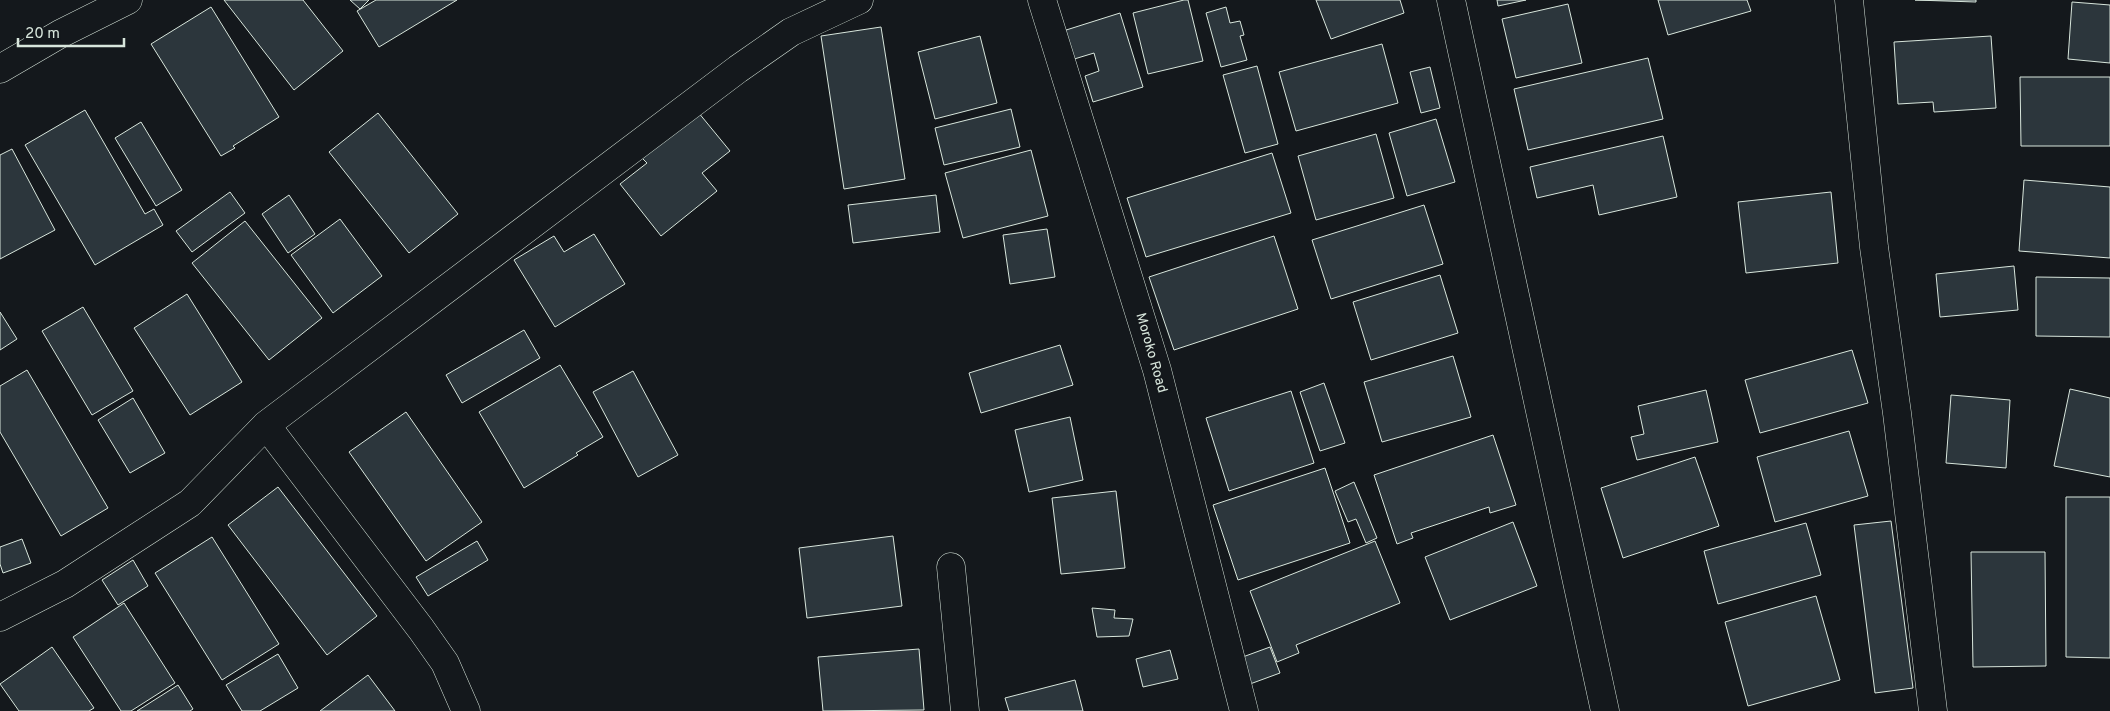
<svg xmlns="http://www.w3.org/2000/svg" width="2110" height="711" font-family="Overpass,sans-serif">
  <rect width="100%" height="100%" fill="#14181c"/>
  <path fill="#2c363c" stroke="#d8e6dc" d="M224 0H303L343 51 294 90Z
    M350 0H369L360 9Z
    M376 0H457L379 47 357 11Z
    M1184 0H1188L1203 61 1148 74 1133 13Z
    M1316 0H1400L1404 13 1331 39Z
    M1497 0H1526L1498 6Z
    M1658 0H1747L1751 11 1668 35Z
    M1915 0H1976V2Z
    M2072 2 2110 5V63L2068 59Z
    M1568 4 1582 63 1516 78 1502 19Z
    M211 7 279 117 233 146 235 148 221 156 151 44Z
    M1226 7 1230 23 1240 21 1244 35 1240 36 1247 60 1221 67 1206 13Z
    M1120 13 1143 87 1093 102 1085 76 1099 71 1094 53 1071 60 1063 31Z
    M881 27 905 179 844 189 821 36Z
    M980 36 997 103 935 119 918 52Z
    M1991 36 1996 108 1934 112 1933 102 1898 104 1894 42Z
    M1382 44 1398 103 1296 131 1279 72Z
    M1648 58 1663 119 1528 150 1514 89Z
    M1257 66 1278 144 1245 153 1223 75Z
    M1430 67 1440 108 1421 113 1410 72Z
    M2020 77H2110V146H2021Z
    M1011 109 1020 147 944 165 935 128Z
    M85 110 145 214 154 209 163 225 95 265 25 145Z
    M698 112 730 151 702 173 717 191 661 236 620 184 647 163 642 158Z
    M378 113 458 214 409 253 329 152Z
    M1436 119 1455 182 1407 196 1389 133Z
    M141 122 182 190 156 206 115 138Z
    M1376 134 1394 198 1316 220 1298 156Z
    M1663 136 1677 197 1599 215 1593 185 1537 198 1530 167Z
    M12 149 55 230 0 259V155Z
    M1031 150 1048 216 963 238 945 173Z
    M1272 153 1291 213 1146 257 1127 198Z
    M2024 180 2110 187V258L2019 251Z
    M230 192 245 213 192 252 176 231Z
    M1831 192 1838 263 1746 273 1738 202Z
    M289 195 315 234 288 253 262 214Z
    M936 195 940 232 853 243 848 205Z
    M1424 205 1443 264 1331 299 1312 240Z
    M340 219 382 276 333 313 291 255Z
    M245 221 322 318 269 360 192 263Z
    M1047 229 1055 277 1010 284 1003 235Z
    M594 234 625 284 555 327 514 260 554 236 564 252Z
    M1274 236 1298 309 1174 350 1149 277Z
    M2014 266 2018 310 1940 317 1936 274Z
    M1440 275 1458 333 1371 360 1353 302Z
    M2036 277 2110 278V337L2036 336Z
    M187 294 242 382 190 415 134 328Z
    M83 307 133 391 92 415 42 331Z
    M0 312 17 339 0 350Z
    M524 330 540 358 462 403 446 375Z
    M1060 345 1073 385 981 413 969 373Z
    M1852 350 1868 403 1760 433 1745 380Z
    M1453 356 1471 417 1382 442 1364 382Z
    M560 365 603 437 576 453 578 455 524 488 479 412Z
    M27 370 108 508 61 536 0 432V386Z
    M633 371 678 455 638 477 593 392Z
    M1324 383 1345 443 1320 451 1300 392Z
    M2070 389 2110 398V477L2054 466Z
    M1706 390 1718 442 1637 460 1631 437 1644 434 1638 406Z
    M1291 391 1314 463 1229 491 1206 418Z
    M1951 395 2010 400 2006 468 1946 463Z
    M133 398 165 453 130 473 98 420Z
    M406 412 482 522 426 561 349 452Z
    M1070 417 1083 480 1029 492 1015 430Z
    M1849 431 1868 496 1775 522 1757 457Z
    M1493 435 1516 505 1490 513 1489 507 1411 533 1413 538 1397 544 1374 475Z
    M1695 457 1719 526 1623 558 1601 488Z
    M1325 468 1350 543 1238 580 1213 505Z
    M1354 482 1377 538 1366 543 1356 519 1348 522 1335 491Z
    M278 487 377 616 327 655 228 525Z
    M1116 491 1125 568 1061 574 1052 498Z
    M2066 497H2110V658L2066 657Z
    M1891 521 1913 688 1875 693 1854 525Z
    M1513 522 1537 586 1450 620 1425 557Z
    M1806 523 1821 575 1718 604 1704 551Z
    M893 536 902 606 807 618 799 548Z
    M212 537 279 644 222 680 155 573Z
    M22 539 31 563 3 573 0 564V547Z
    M477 541 488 560 428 596 416 577Z
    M1375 541 1400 603 1296 645 1299 653 1277 662 1250 591Z
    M1971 552H2045L2046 666 1973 667Z
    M133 560 148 586 118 605 102 580Z
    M1816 596 1840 680 1748 706 1725 622Z
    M124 603 175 683 131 711H121L73 637Z
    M1092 608 1115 610 1114 618 1133 619 1129 636 1097 637Z
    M52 647 94 708 89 711H19L0 684Z
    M1270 647 1280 673 1250 684 1240 658Z
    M919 649 924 710 823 711 818 657Z
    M1170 650 1178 679 1143 687 1136 659Z
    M278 654 298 688 260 711H242L226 685Z
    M368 675 395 711H320Z
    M1075 680 1083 711H1009L1005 698Z
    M178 685 193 709 190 711H137Z"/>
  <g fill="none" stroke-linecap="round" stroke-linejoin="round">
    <defs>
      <path id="minor" d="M1451 0 1605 711
        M1849 0 1874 247 1897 413 1933 711
        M0 69 60 34 128 0
        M266 425 421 629 445 663 466 711
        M951 567 965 711
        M0 617 65 584 190 503 266 425 738 69 791 32 859 0"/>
      <path id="tertiary" d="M1042 0 1157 370 1244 711"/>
    </defs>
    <use href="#minor" stroke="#d8e6dc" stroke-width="29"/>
    <use href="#tertiary" stroke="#d8e6dc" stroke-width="29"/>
    <use href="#minor" stroke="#14181c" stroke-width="28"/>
    <use href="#tertiary" stroke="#14181c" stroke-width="28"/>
  </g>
  <g text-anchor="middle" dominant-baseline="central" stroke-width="4" stroke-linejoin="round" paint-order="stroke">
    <g font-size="14" fill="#d8e6dc" stroke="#14181c">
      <text transform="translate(1151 353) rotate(74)">Moroko Road</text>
    </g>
  </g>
  <path d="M18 38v8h106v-8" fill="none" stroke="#d8e6dc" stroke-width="2.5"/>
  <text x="25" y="38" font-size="15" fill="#d8e6dc" stroke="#14181c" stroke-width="4" paint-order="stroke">20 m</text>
</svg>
